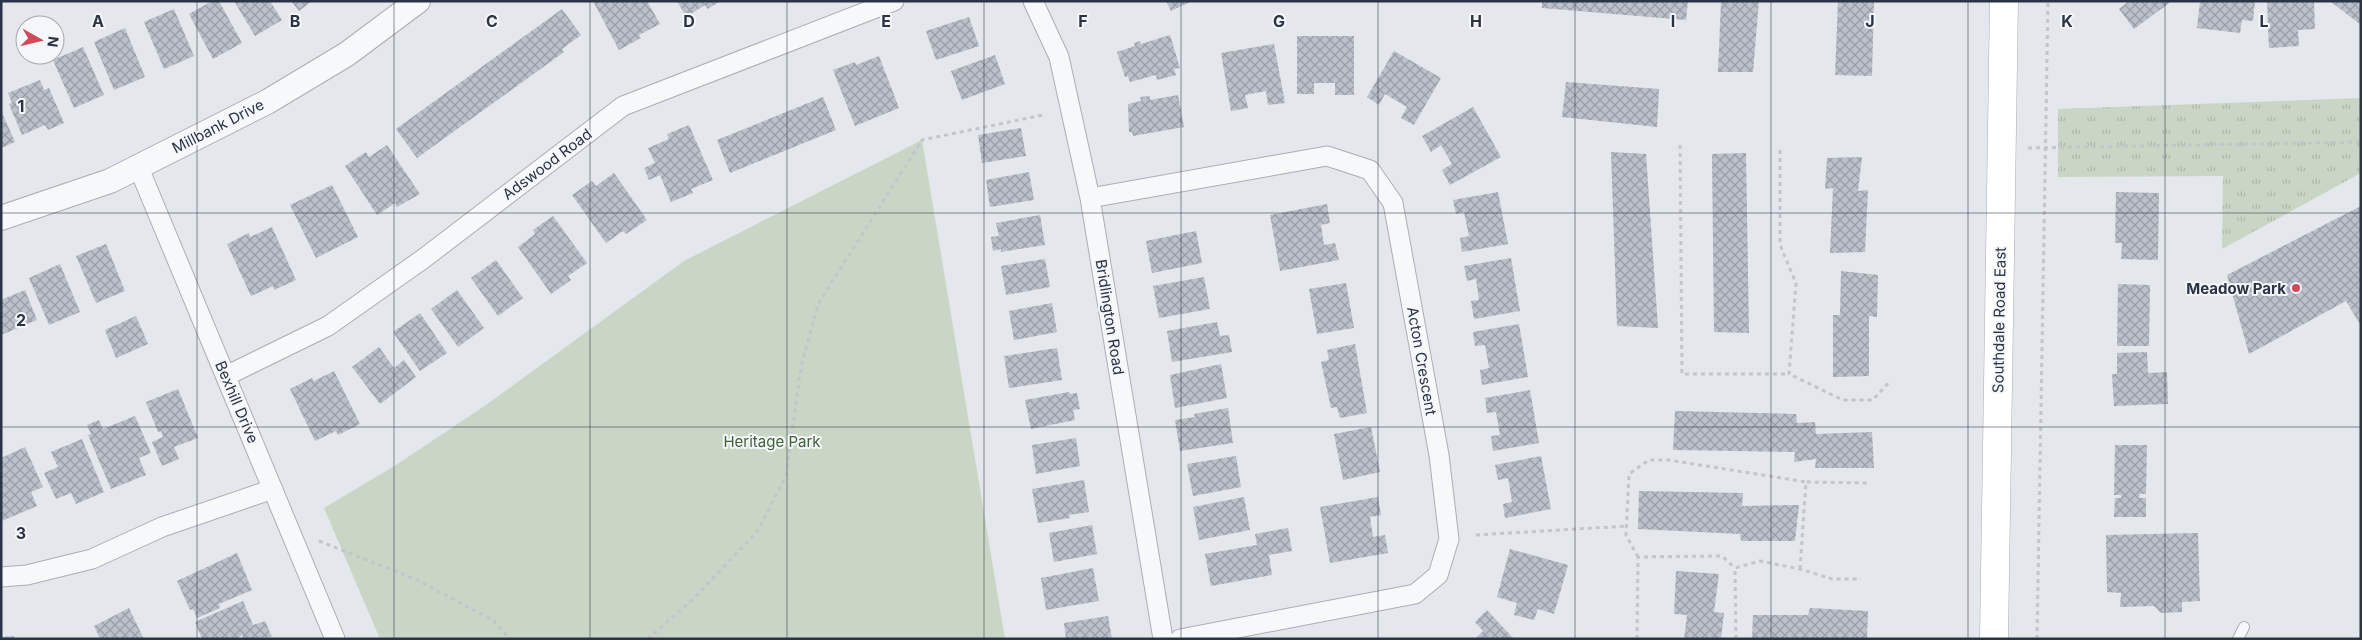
<svg xmlns="http://www.w3.org/2000/svg" width="2362" height="640" font-family="Inter,sans-serif">
  <defs>
    <pattern id="grass-tufts" width="24" height="20" patternUnits="userSpaceOnUse" patternTransform="scale(1.25)"><rect width="24" height="20" fill="#c9d6c5"/><path d="M3 7l-1-3M5 7V3M7 7l1-3M15 17l-1-3M17 17v-4M19 17l1-3" fill="none" stroke="#adb8ab"/></pattern>
    <pattern id="building-cross-hatch" width="8" height="8" patternUnits="userSpaceOnUse" patternTransform="scale(1.25)"><rect width="8" height="8" fill="#bbc0ca"/><path d="M0 0l8 8M0 8l8-8" fill="none" stroke="#989da6"/></pattern>
  </defs>
  <rect width="100%" height="100%" fill="#e4e7ec"/>
  <path fill="url(#grass-tufts)" d="M2361 98V173L2222 249 2223 176 2058 177V109Z"/>
  <path fill="#c9d6c5" d="M922 140 1005 639H380L324 508 396 465 486 405 684 261Z"/>
  <path fill="url(#building-cross-hatch)" d="M212 1H219L242 43 213 59 189 14Z
    M234 1H270L282 20 255 36Z
    M291 1H312L299 11Z
    M593 1H647L660 24 639 35 641 38 619 50Z
    M677 1H720L708 9 705 5 686 17Z
    M1166 1H1192L1171 11Z
    M1542 1H1688L1686 20 1542 8Z
    M1721 1H1759L1753 72H1718Z
    M1838 1H1874L1872 76 1835 75Z
    M2129 1H2172L2134 29 2119 9Z
    M2200 1H2255L2253 21 2242 20 2240 33 2197 28Z
    M2296 1 2314 2 2315 29 2298 30 2299 46 2269 48 2267 2Z
    M2330 1H2361V25Z
    M174 9 194 56 164 69 144 22Z
    M562 9 581 35 562 49 564 52 417 158 396 129Z
    M969 17 979 46 936 60 926 31Z
    M125 28 145 77 114 90 94 42Z
    M1170 35 1180 68 1174 69 1176 75 1157 80 1156 75 1130 82 1128 76 1125 77 1117 52 1135 46 1134 43 1140 41 1141 44Z
    M1297 36H1354V95H1335V83H1314V94H1297Z
    M1274 44 1285 103 1268 105 1266 91 1245 95 1248 108 1231 111 1221 53Z
    M83 47 104 95 74 108 53 60Z
    M1394 51 1441 78 1414 125 1401 118 1407 107 1385 94 1379 105 1367 97Z
    M995 55 1005 84 962 100 951 71Z
    M879 56 899 108 855 126 833 70 855 62 856 65Z
    M40 80 44 90 49 88 64 123 48 130 45 125 22 135 9 104 12 103 8 93Z
    M1566 82 1659 89 1657 127 1562 117Z
    M1178 95 1184 127 1133 136 1132 132H1129L1128 104 1141 101 1140 97 1150 96V100Z
    M823 97 836 130 730 173 717 140Z
    M1473 107 1501 157 1450 185 1442 170 1452 164 1441 145 1431 152 1422 136Z
    M1 110 15 142 1 148Z
    M689 125 713 180 691 189 693 193 671 202 660 175 649 180 644 168 655 163 648 148 669 139 667 134Z
    M1021 128 1026 156 982 163 978 135Z
    M387 145 420 194 397 207 395 203 377 215 345 166 366 152 369 157Z
    M1611 152 1646 154 1658 328 1617 326Z
    M1746 153 1749 333 1714 332 1712 154Z
    M1862 157 1858 191 1868 190 1865 252 1830 253 1833 188 1825 189 1827 158Z
    M1029 172 1034 200 990 207 986 180Z
    M614 173 647 220 626 234 623 231 606 243 572 195 592 181 596 186Z
    M332 185 358 237 316 258 290 205Z
    M1498 192 1508 244 1462 252 1460 238 1469 236 1464 212 1456 214 1453 200Z
    M2116 192 2159 193 2158 260 2121 259 2122 243H2115Z
    M1327 204 1330 223 1321 225 1324 245 1335 243 1339 260 1280 271 1270 215Z
    M2361 206V326L2346 301 2249 354 2227 275Z
    M1040 215 1045 245 1001 252V249L993 251 991 237 999 236 996 223Z
    M553 216 587 263 568 276 571 280 551 294 518 247 535 234 533 230Z
    M272 227 296 280 274 290 273 286 251 296 227 244 249 233 250 237Z
    M1196 231 1202 263 1152 273 1146 241Z
    M106 244 125 291 96 303 76 256Z
    M1511 258 1520 311 1474 319 1471 301 1479 300 1476 279 1467 281 1464 266Z
    M1045 259 1050 287 1006 295 1001 266Z
    M496 260 523 298 498 316 471 278Z
    M60 264 80 312 49 325 29 278Z
    M1841 271 1878 275 1877 317 1869 316V376L1833 377V315H1840Z
    M1204 277 1210 309 1159 318 1153 286Z
    M1346 283 1354 328 1317 334 1309 289Z
    M2118 284 2150 285 2149 346H2117Z
    M25 290 37 320 1 335V300Z
    M457 290 484 328 458 347 431 309Z
    M1052 303 1057 332 1014 340 1009 311Z
    M420 313 447 353 420 371 393 332Z
    M136 316 148 344 116 358 105 330Z
    M1217 322 1220 336 1229 335 1232 352 1172 362 1167 331Z
    M1519 324 1528 377 1482 385 1480 370 1489 368 1485 345 1475 346 1473 332Z
    M1355 344 1367 413 1340 418 1337 407 1331 408 1321 362 1329 360 1327 350Z
    M379 347 394 368 404 360 416 377 380 404 352 367Z
    M1057 348 1062 380 1009 388 1004 356Z
    M2147 352 2148 373 2167 372 2168 404 2114 406 2112 374H2117V353Z
    M1221 364 1227 398 1175 408 1170 375Z
    M334 371 360 424 338 435 336 431 315 441 290 389 312 378 314 381Z
    M178 389 198 438 174 447 179 459 162 466 152 442 163 437 161 431 158 432 146 402Z
    M1530 390 1539 443 1493 451 1491 436 1500 435 1496 412 1487 413 1485 398Z
    M1069 392 1070 394 1077 393 1080 409 1073 410 1075 420 1031 429 1025 400Z
    M1228 408 1233 443 1180 451 1175 420 1195 417 1194 414Z
    M1675 411 1796 414 1797 423 1815 422 1816 434 1872 432 1874 468H1815L1816 459 1794 462 1795 452 1673 450Z
    M135 416 151 453 139 458 146 475 111 489 88 435 91 434 87 425 99 420 103 429Z
    M1371 427 1380 472 1343 480 1334 434Z
    M1076 438 1080 466 1036 474 1032 445Z
    M82 439 104 492 76 504 71 493 56 499 44 473 58 467 51 452Z
    M2115 445H2147L2146 494H2140L2139 498H2146V517H2114L2115 498H2121V495H2114Z
    M25 447 43 487 31 492 37 506 2 521 1 458Z
    M1236 456 1241 487 1193 496 1187 464Z
    M1541 456 1551 509 1505 518 1503 504 1512 502 1508 478 1498 480 1495 465Z
    M1084 480 1089 512 1069 515 1070 518 1038 523 1032 489Z
    M1639 491 1743 493 1742 506 1799 505 1795 541H1741L1740 534 1638 529Z
    M1244 497 1250 530 1199 540 1193 507Z
    M1378 497 1381 515 1370 517 1373 537 1385 535 1388 553 1330 563 1320 507Z
    M1092 525 1097 554 1054 562 1049 533Z
    M1288 528 1292 551 1269 555 1272 575 1211 586 1205 554 1257 545 1255 534Z
    M2198 533 2200 601 2182 602V612L2161 613 2154 606 2120 607 2121 593 2107 592 2106 535Z
    M1510 549 1568 565 1554 614 1538 609 1534 620 1514 615 1517 603 1497 597Z
    M237 553 252 590 219 604 220 608 197 618 193 609 190 610 177 581Z
    M1093 568 1099 601 1046 610 1041 578Z
    M1676 571 1719 574 1714 612 1724 613 1721 639H1684L1687 615 1674 614Z
    M243 601 253 625 265 621 272 637 244 639 242 635 237 639H202L195 622Z
    M129 608 144 639H100L94 626Z
    M1810 608 1868 611 1867 639H1752L1753 615H1808Z
    M1487 610 1514 639H1475L1483 631 1475 622Z
    M1108 616 1112 639H1066L1064 623Z
    M14 636V639H1V637Z"/>
  <g fill="none" stroke-linecap="round" stroke-linejoin="round">
    <defs>
      <path id="service" d="M2238 639 2244 627"/>
      <path id="minor" d="M1033 1 1059 57 1090 198 1163 639
        M138 166 335 639
        M1090 198 1327 156 1370 170 1393 203 1439 455 1449 539 1438 575 1415 594 1180 639
        M226 376 328 326 423 259 623 106 894 1
        M1 577 27 575 92 559 162 527 273 489"/>
      <path id="tertiary" d="M1 218 110 181 267 102 347 54 418 1"/>
      <path id="secondary" d="M1994 639 2004 1"/>
    </defs>
    <use href="#service" stroke="#a9aeb7" stroke-width="12"/>
    <use href="#minor" stroke="#a9aeb7" stroke-width="21"/>
    <use href="#tertiary" stroke="#a9aeb7" stroke-width="26"/>
    <use href="#secondary" stroke="#a9aeb7" stroke-width="29"/>
    <path stroke="#c2c5cb" stroke-width="3" stroke-dasharray="4 4" stroke-linecap="butt" d="M1680 145 1682 374H1789
      M2028 148 2361 142
      M1780 150V245L1796 283 1789 374 1843 400H1873L1890 381
      M1476 535 1627 526
      M319 541 417 580 494 621 510 639
      M1638 557 1626 535 1629 474 1649 460H1669L1806 482
      M1800 569 1806 482 1868 483
      M648 639 692 600 757 532 786 476 801 367 818 304 922 140 1043 115
      M1637 639 1638 557 1722 556 1735 568
      M1736 639 1735 568 1760 561 1800 569 1832 579H1861
      M2037 639 2048 1"/>
    <use href="#service" stroke="#f7f8fa" stroke-width="10"/>
    <use href="#minor" stroke="#f7f8fa" stroke-width="19"/>
    <use href="#tertiary" stroke="#f7f8fa" stroke-width="24"/>
    <use href="#secondary" stroke="#fff" stroke-width="28"/>
  </g>
  <path fill="none" stroke="#2b3445" stroke-width="1" stroke-opacity="0.55" d="M197 1V639M394 1V639M590 1V639M787 1V639M984 1V639M1181 1V639M1378 1V639M1575 1V639M1771 1V639M1968 1V639M2165 1V639M1 213H2361M1 427H2361"/>
  <circle fill="#d1495b" stroke="#f4f6f9" stroke-width="2" cx="2296" cy="288" r="5"/>
  <g text-anchor="middle" dominant-baseline="central" stroke-width="4" stroke-linejoin="round" paint-order="stroke">
    <g font-size="15" fill="#2b3445" stroke="#f4f6f9">
      <text transform="translate(218 126) rotate(-27)">Millbank Drive</text>
      <text transform="translate(547 164) rotate(-37)">Adswood Road</text>
      <text transform="translate(1110 317) rotate(81)">Bridlington Road</text>
      <text transform="translate(1999 320) rotate(-89)">Southdale Road East</text>
      <text transform="translate(1422 361) rotate(80)">Acton Crescent</text>
      <text transform="translate(237 402) rotate(67)">Bexhill Drive</text>
    </g>
    <g font-size="15" font-weight="bold" fill="#2b3445" stroke="#f4f6f9" text-anchor="end">
      <text x="2286" y="288">Meadow Park</text>
    </g>
    <g font-size="15" fill="#3f6138" stroke="#f4f6f9">
      <text x="772" y="441">Heritage Park</text>
    </g>
  </g>
  <g font-size="16" text-anchor="middle" font-weight="bold" fill="#2b3445" stroke="#f4f6f9" stroke-width="4" stroke-linejoin="round" paint-order="stroke">
    <text x="98" y="27">A</text>
    <text x="295" y="27">B</text>
    <text x="492" y="27">C</text>
    <text x="689" y="27">D</text>
    <text x="886" y="27">E</text>
    <text x="1083" y="27">F</text>
    <text x="1279" y="27">G</text>
    <text x="1476" y="27">H</text>
    <text x="1673" y="27">I</text>
    <text x="1870" y="27">J</text>
    <text x="2067" y="27">K</text>
    <text x="2264" y="27">L</text>
    <text x="21" y="112">1</text>
    <text x="21" y="326">2</text>
    <text x="21" y="539">3</text>
  </g>
  <rect width="2362" height="640" fill="none" stroke="#2b3445" stroke-width="5"/>
  <g transform="translate(40 40) rotate(98)"><circle r="24" fill="#f4f6f9" stroke="#a4a8b1"/>
  <path d="M0-4L9 19L0 12L-9 19Z" fill="#d1495b"/>
  <text y="-8" font-size="14" font-weight="bold" text-anchor="middle" fill="#2b3445">N</text>
  </g>
</svg>
